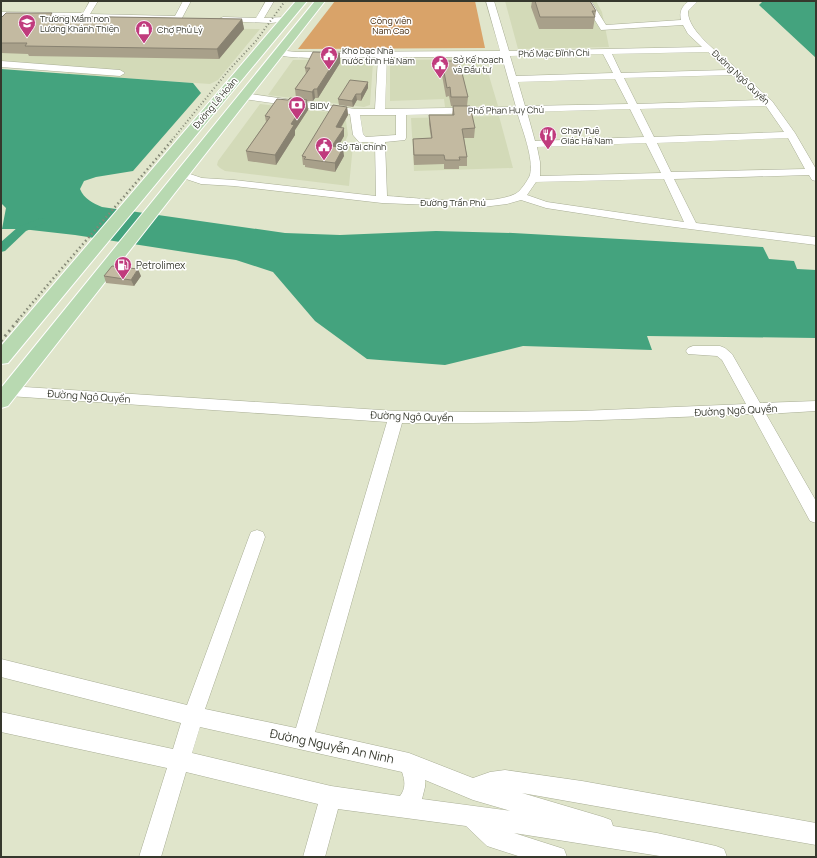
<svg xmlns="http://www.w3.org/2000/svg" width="817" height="858" font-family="Manrope,sans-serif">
  <rect width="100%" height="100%" fill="#e0e5cb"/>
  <path fill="#d3dab8" d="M505 1H596L602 12 609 47 518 49Z
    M1 21 54 26 260 29 218 80 210 84 67 74 73 67 1 61Z
    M369 59 373 62 370 105 364 107 268 95 293 60Z
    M484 59 498 106 445 107 444 99 390 101V60Z
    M260 104 345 114 348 135 344 144 353 145 349 186 225 171 220 168 217 165 218 161Z
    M499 116 513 168 414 171 411 118Z"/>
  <path fill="#d9a369" d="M335 1H475L485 48 298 49Z"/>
  <path fill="#44a37e" d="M763 1H816V58L759 5Z
    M1 69 193 83 201 93 133 171 96 177 84 181 80 189C84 199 93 203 102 207L285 233 340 235 436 231 513 233 763 247 769 259 794 261 797 269 816 270V338L647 336 652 350 523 346 445 365 367 359 315 321 273 272 236 260 75 235 22 229H2L6 208 1 203Z"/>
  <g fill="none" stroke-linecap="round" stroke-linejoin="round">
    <path fill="#44a37e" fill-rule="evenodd" d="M41 218 45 219 47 221 45 223 26 231 5 251 1 252V242L18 227Z"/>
    <defs>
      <path id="minor" d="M90 1H98L90 14 175 16 183 1H191L182 18 178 20 1 16V12L83 13Z
        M266 1H274L264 18 285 17H288V21L271 23 223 21 219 19 223 17 256 18Z
        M486 1H494L509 51 702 47 688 34 683 25 601 30 583 1H591L606 25 681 20C679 12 682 6 689 1H698L688 11C687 32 723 56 737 69L740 70 741 73 772 101 795 133 816 169V181L812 180 809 175 674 179 696 223 816 237V245L643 223 546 208 521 200 507 204 483 207 382 203 234 186 201 184 177 176 176 174 181 171 202 178 234 180 376 196 375 142H359L353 135 350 114 244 99 239 96 244 93 355 109H375L378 57C362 57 282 61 274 53L278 50 296 52 500 51ZM708 52 727 70 621 73 612 54ZM603 54 613 73 516 76 510 56ZM387 57H502L516 107 385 109ZM733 75 761 100 637 104 624 78ZM615 79 628 104 525 106 518 82ZM766 106 784 132 654 137 640 109ZM630 109 644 137 535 141 527 112ZM517 112C522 129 534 158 530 175 528 180 520 192 515 194 488 207 419 198 387 196L385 142 405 140 406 138V115ZM360 115H396V135L366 137 363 134ZM788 138 805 169 671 172 657 143ZM646 143 661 173 540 176V162L537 147ZM664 179 684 222 547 202 527 195 536 182Z
        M1 61 120 70 125 73 120 76 1 67Z
        M693 346H720L725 348 732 354 760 403 816 401V411L766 414 816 501V523L810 521 752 414C635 419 519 424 402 423L315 732 409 753 473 778 490 772 505 770 582 781 816 823V845L522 793 603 817 611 820 613 826 657 833 716 846 724 849 727 857H666L514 833 564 849 567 857H521L487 846 466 826 338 809 325 857H303L318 804 186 772 161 857H139L167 768 1 732V712L173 749 181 723 1 677V659L187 705 249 537 251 532 257 530 263 532 265 537 205 709 296 728 387 422 9 396 4 395 2 391 4 387 9 386 396 411 475 412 581 411 746 404 722 360 717 356 688 354 686 351 688 348ZM200 727 402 772C405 781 406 788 400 796L331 786 192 753ZM425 780 473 800 511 811 422 799 425 787Z"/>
      <path id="major" d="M296 1H307L8 363 1 364V346Z
        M315 1H325L8 406 1 408V388Z"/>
    </defs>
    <use href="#minor" stroke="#a9ae95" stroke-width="1"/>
    <use href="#major" stroke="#fff" stroke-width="2"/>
    <use href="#minor" fill="#fff" fill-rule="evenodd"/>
    <use href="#major" fill="#b8d9b1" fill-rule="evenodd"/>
    <path stroke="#848876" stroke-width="2" stroke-dasharray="1 2.5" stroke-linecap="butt" d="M172 140 229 70 256 41 285 1"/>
    <path stroke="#848876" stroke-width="2.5" stroke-dasharray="1.5 3" stroke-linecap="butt" d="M18 320C69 259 122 200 173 139"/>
    <path stroke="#848876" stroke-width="3" stroke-dasharray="2 4" stroke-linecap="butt" d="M1 341 19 319"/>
  </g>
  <path fill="#a8a08a" d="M532 1H590L596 11 593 29H539L531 7Z
    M53 16 242 19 244 29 219 59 29 56 28 54 1 53V18Z
    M442 61 468 97 467 106 475 128 474 138H464L467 157V166H459V169H444V164L414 165 413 148V139L431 138 429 124V115H452L453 106H451L449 96 446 97 441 70Z
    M340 63 318 98H315L313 101H307L308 110 295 130V135L276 165 248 161 246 151 266 122 265 116 288 100 296 98 295 89 306 74 305 68Z
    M368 82V88L361 101 357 100 353 107 339 105 338 99Z
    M347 107 348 115 341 128H344V136L338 147 344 156 335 172 305 167V165H303L302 156Z
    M104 276H141L134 286 106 283Z"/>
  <path fill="#888271" d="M242 19 244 29 219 59 217 49Z
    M340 53V63L318 98 317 89Z
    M368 82V88L361 101V94Z
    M314 89 315 98 313 101 312 92Z
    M356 94 357 100 353 107 352 101Z
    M307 100 308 110 295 130V135L276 165 275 155 291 124Z
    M347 107 348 115 336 135V127Z
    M344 128V136L333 155 332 146Z
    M343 148 344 156 335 172V163Z
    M138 269 141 276 134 286 131 280Z"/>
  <path fill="#c3baa1" stroke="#888271" d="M535 1H590L596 11H592L595 17H540Z
    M6 13H52L50 16 242 19 217 49 25 46 27 43H1V18Z
    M313 52 340 53 317 89H314L312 92 295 89 310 68H305Z
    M442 61H459L468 97H451L450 87 447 88Z
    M350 80 368 82 361 94H356L352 101 338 99Z
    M290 98 307 100 291 124 294 125 275 155 246 151 270 117 265 116 277 99 288 100Z
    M333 105 347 107 336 127 344 128 332 146 343 148 335 163 304 159 306 157 302 156Z
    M453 106H470L475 128 462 129 467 157H459L460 160H445L444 155H414L413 139 432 138 429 115H454Z
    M112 266 138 269 131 280 104 276Z"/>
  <defs>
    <symbol id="school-pin" viewBox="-11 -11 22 30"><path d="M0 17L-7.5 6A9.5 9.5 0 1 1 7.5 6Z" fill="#c03b7d" stroke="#fff"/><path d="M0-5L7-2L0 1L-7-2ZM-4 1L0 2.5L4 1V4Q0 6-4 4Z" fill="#fff"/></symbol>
    <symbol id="shop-pin" viewBox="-11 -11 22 30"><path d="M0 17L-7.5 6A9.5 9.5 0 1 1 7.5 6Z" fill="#c03b7d" stroke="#fff"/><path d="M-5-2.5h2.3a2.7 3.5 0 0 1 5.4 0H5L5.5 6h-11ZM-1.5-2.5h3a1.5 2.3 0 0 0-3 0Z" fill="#fff"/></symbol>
    <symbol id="civic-pin" viewBox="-11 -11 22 30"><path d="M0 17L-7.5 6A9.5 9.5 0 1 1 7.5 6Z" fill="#c03b7d" stroke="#fff"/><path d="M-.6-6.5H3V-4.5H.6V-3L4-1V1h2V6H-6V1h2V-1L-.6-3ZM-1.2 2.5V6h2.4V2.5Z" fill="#fff"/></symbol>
    <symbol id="bank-pin" viewBox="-11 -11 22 30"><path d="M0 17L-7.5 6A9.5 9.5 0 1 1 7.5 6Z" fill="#c03b7d" stroke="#fff"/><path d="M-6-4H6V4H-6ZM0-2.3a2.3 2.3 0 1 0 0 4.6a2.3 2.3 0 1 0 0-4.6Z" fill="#fff"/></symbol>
    <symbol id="restaurant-pin" viewBox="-11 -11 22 30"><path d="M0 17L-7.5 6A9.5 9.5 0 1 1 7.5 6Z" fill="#c03b7d" stroke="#fff"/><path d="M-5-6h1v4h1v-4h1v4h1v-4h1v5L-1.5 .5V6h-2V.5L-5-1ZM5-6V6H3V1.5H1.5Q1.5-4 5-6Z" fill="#fff"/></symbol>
    <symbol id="fuel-pin" viewBox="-11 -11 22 30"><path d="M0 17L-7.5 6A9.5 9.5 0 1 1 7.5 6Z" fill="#c03b7d" stroke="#fff"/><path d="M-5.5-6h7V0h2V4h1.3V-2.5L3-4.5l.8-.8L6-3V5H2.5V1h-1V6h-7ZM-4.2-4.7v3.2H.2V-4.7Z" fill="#fff"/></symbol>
  </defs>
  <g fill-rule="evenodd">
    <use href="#school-pin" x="17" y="13" width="20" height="27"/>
    <use href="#shop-pin" x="134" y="19" width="20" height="27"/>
    <use href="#civic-pin" x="319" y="45" width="20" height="27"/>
    <use href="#civic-pin" x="430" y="54" width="20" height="27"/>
    <use href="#bank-pin" x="287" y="95" width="20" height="27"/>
    <use href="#restaurant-pin" x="538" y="125" width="20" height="27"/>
    <use href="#civic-pin" x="314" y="136" width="20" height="27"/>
    <use href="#fuel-pin" x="113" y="255" width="20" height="27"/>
  </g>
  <g text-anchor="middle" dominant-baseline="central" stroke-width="3" stroke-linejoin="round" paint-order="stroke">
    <g font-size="9" fill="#36382d" stroke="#fff" text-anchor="start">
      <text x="40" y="18">Trường Mầm non<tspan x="40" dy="10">Lương Khánh Thiện</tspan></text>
      <text x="157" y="29">Chợ Phủ Lý</text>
      <text x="342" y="50">Kho bạc Nhà<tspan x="342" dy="10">nước tỉnh Hà Nam</tspan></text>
      <text x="453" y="59">Sở Kế hoạch<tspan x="453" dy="10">và Đầu tư</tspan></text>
      <text x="310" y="105">BIDV</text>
      <text x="561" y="130">Chay Tuệ<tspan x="561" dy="10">Giác Hà Nam</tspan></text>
      <text x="337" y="146">Sở Tài chính</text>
    </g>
    <g font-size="9" fill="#452c10" stroke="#fff">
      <text x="391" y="20">Công viên<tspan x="391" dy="10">Nam Cao</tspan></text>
    </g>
    <g font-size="9" fill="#36382d" stroke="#fff">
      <text transform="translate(554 53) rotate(-1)">Phố Mạc Đĩnh Chi</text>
      <text transform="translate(741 77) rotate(43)">Đường Ngô Quyền</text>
      <text transform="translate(215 103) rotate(-50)">Đường Lê Hoàn</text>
      <text transform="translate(506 110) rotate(-1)">Phố Phan Huy Chú</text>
      <text x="453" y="202">Đường Trần Phú</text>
    </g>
    <g font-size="10" fill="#36382d" stroke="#fff" text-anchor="start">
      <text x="136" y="265">Petrolimex</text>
    </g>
    <g font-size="10" fill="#36382d" stroke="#fff">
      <text transform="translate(89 396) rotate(4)">Đường Ngô Quyền</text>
      <text transform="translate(736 410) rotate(-3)">Đường Ngô Quyền</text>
      <text transform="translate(412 416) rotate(2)">Đường Ngô Quyền</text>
    </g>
    <g font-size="12" fill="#36382d" stroke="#fff">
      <text transform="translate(332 746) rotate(12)">Đường Nguyễn An Ninh</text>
    </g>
  </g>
  <rect width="817" height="858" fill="none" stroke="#36382d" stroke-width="4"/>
</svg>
